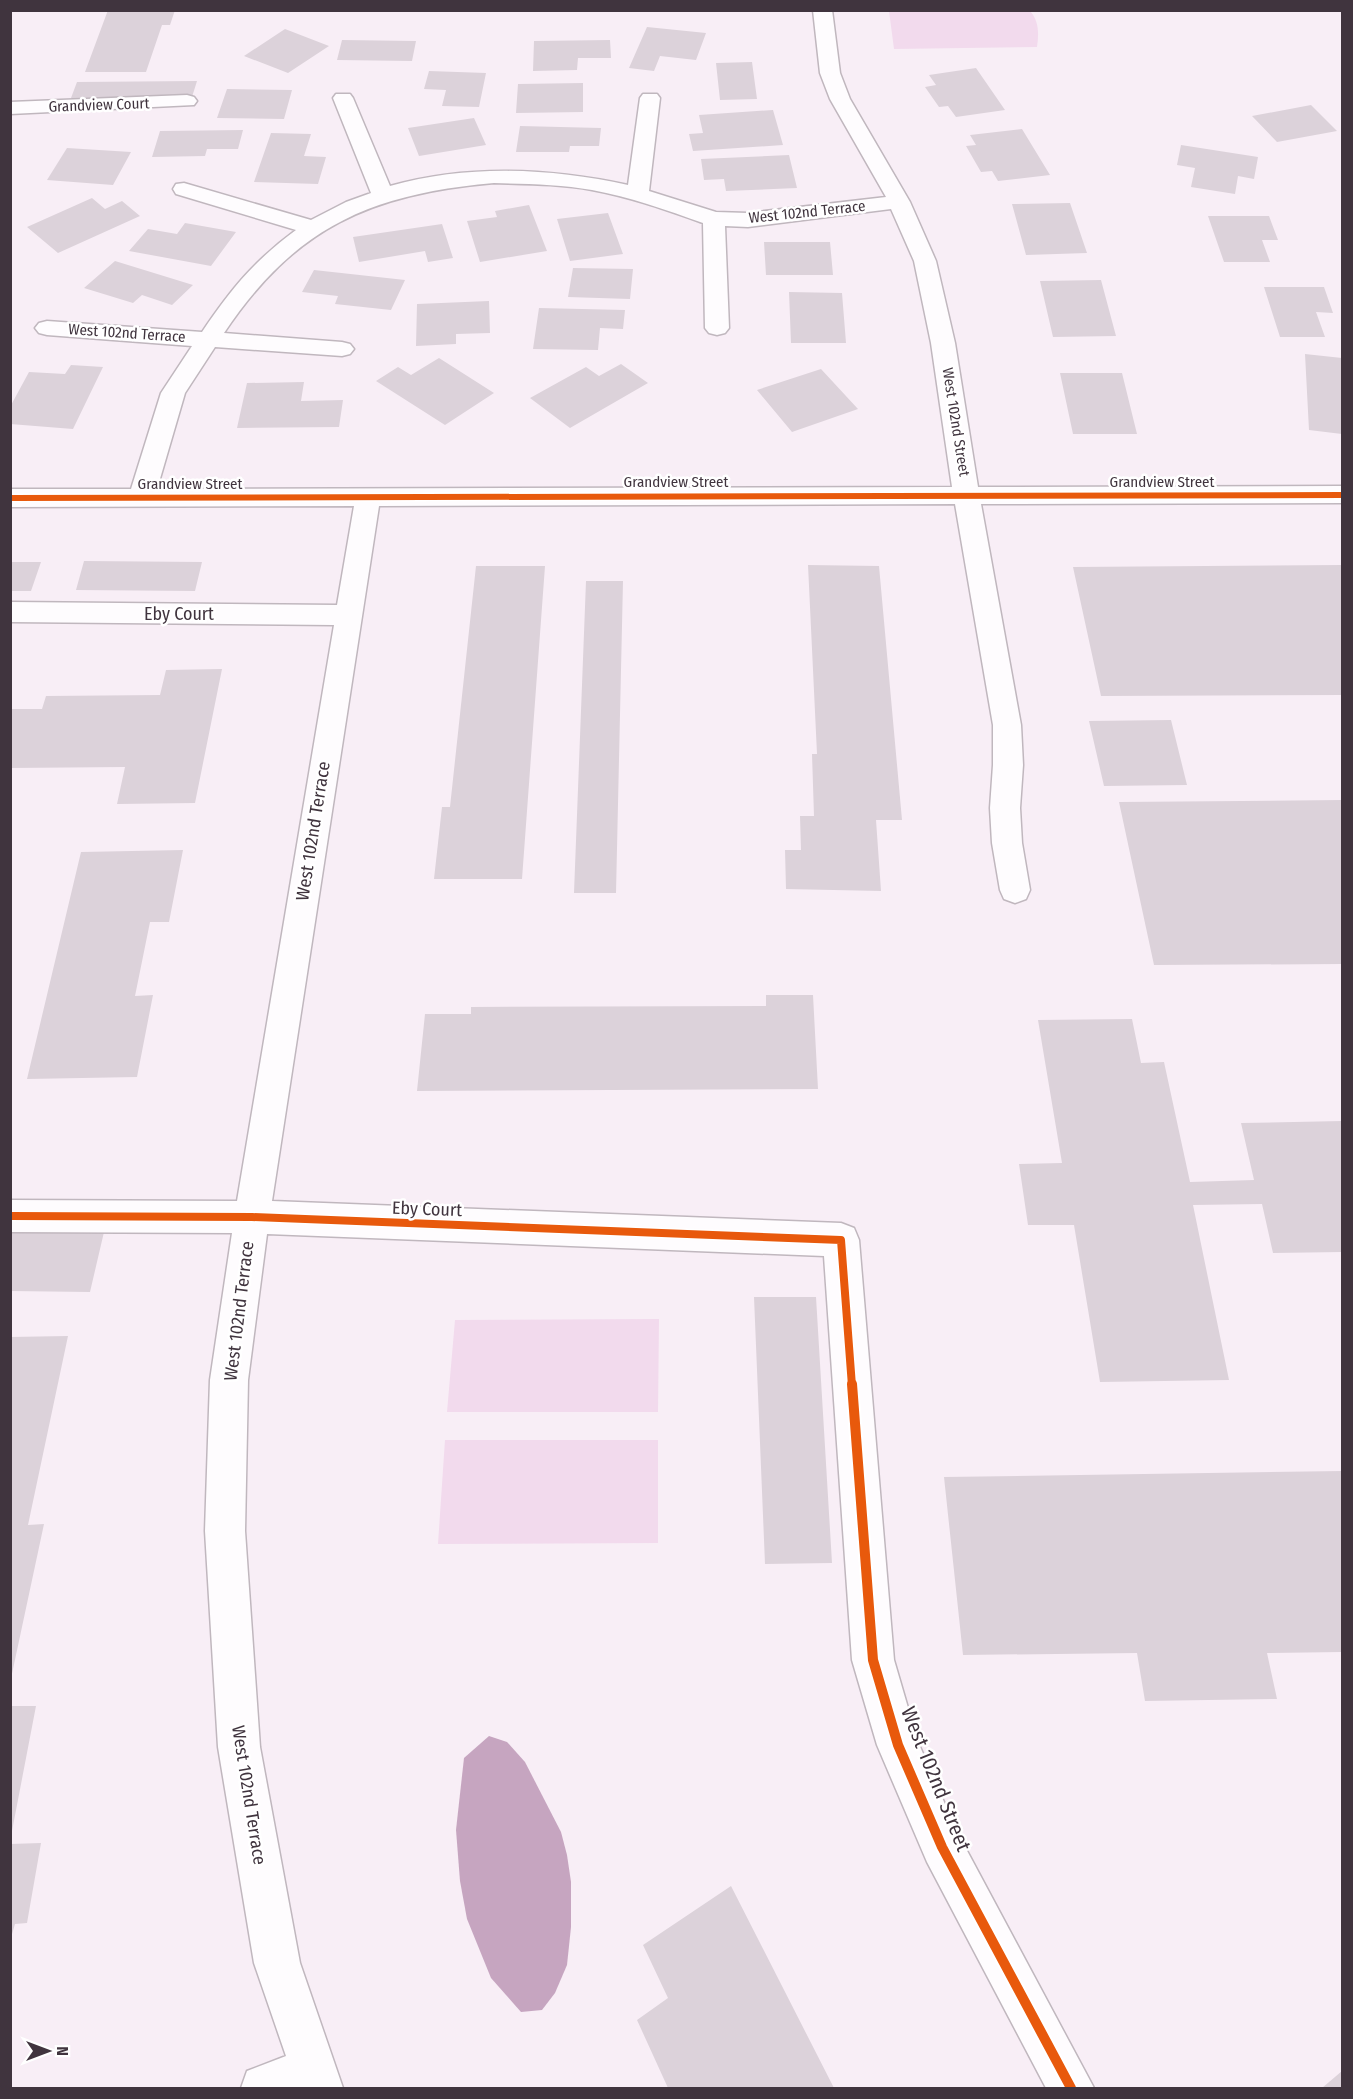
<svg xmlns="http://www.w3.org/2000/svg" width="1353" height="2099" font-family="'Fira Sans Condensed',sans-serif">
  <rect width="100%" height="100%" fill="#f8eef6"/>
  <path fill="#f2daed" d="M889 11H1030C1039 21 1039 33 1037 47L894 49Z
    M659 1319 658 1412H447L455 1320Z
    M445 1440H658V1543L438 1544Z"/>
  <path fill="#c6a5c0" d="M489 1736 507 1742 525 1762 561 1832 567 1855 571 1882V1927L567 1965 555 1993 542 2010 521 2012 491 1978 467 1919 460 1881 456 1830 464 1758Z"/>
  <path fill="#dcd2da" d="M108 10H175L170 25H162L146 72H85Z
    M647 27 706 33 696 60 660 56 654 71 629 68Z
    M285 29 329 46 288 73 244 56Z
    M342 40 416 41 412 61 337 60Z
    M610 40 611 58H578L577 70 533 71 534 41Z
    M752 62 757 99 720 100 716 63Z
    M976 68 1005 110 956 117 948 106 939 107 925 87 936 85 929 75Z
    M429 71 486 73 479 107 442 106 446 90 424 89Z
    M197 81 192 97 71 98 77 82Z
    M583 83V112L516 113 518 84Z
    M227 89 292 90 284 119 217 118Z
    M1311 105 1337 131 1277 142 1252 116Z
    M773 110 783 145 693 151 689 134 703 133 699 115Z
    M474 118 486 145 419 156 408 128Z
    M520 126 601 128 599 146H570L569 152H516Z
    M1022 129 1050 175 998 181 992 171 981 172 966 146 976 145 970 135Z
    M243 130 238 149H207L205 156 152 157 160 131Z
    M271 133 311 134 304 156 326 157 318 184 254 182Z
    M1181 145 1258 157 1254 179 1238 176 1235 194 1191 187 1195 168 1177 165Z
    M67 148 131 152 113 185 47 180Z
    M789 155 797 188 726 191 724 179 704 180 701 159Z
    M92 198 105 209 122 201 140 216 58 253 27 227Z
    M1070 203 1087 253 1026 255 1012 204Z
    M529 205 547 251 480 262 467 221 497 217 495 211Z
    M608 213 623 254 570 261 557 219Z
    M1208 216H1269L1278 240H1262L1270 262H1224Z
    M185 223 236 232 211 266 129 251 148 229 177 234Z
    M442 224 453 258 428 262 425 251 359 262 353 237Z
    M764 242H830L833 275H766Z
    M115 261 193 285 172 305 142 295 133 303 84 288Z
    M573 268 633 269 630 299 568 297Z
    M314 270 405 280 391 310 335 304 338 296 302 292Z
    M1101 280 1116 336 1053 337 1040 281Z
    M1264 287H1324L1333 313 1316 312 1325 337H1280Z
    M789 292 842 293 846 343H791Z
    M489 301 490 333 456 334V344L416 346 417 304Z
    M539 308 625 310 623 329 600 328 598 350 533 349Z
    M1305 354 1342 358V434L1309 430Z
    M439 358 494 393 445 425 376 381 398 367 411 375Z
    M621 364 648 383 570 428 530 398 586 367 599 376Z
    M71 365 103 367 73 429 10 424V407L29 372 65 374Z
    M821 369 858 409 792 432 757 390Z
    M1060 373H1122L1137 434H1073Z
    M304 382 301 401 343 400 339 427 237 428 247 383Z
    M84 561 202 562 195 591 76 590Z
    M10 562H41L31 591H10Z
    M808 565 879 566 902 820H876L881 891 786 889 785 850H801L800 816H814L812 754H817Z
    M1342 565V695L1101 696 1073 567Z
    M476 566H545L522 879H434L442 807H450Z
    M586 581H623L616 893H574Z
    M222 669 195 803 117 804 125 767 10 768V709H42L46 696 160 695 166 670Z
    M1171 720 1187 785 1104 786 1089 721Z
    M1342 800V964L1154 965 1119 802Z
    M183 850 169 922H150L135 996 153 995 137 1077 27 1079 81 852Z
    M766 995H813L818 1089 417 1091 425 1014H471V1007L766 1006Z
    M1132 1019 1141 1063 1164 1062 1190 1182 1254 1180 1241 1123 1342 1121V1252L1273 1253 1262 1204 1193 1205 1229 1380 1100 1382 1074 1225H1028L1019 1164 1062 1163 1038 1020Z
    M10 1232H104L90 1292 10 1291Z
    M754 1297H816L832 1563 765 1564Z
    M68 1336 28 1525 44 1524 10 1683V1337Z
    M1342 1471V1652L1267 1653 1277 1699 1145 1701 1137 1653 963 1655 944 1477Z
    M10 1706H36L12 1831H10Z
    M41 1843 27 1923 15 1924 10 1941V1844Z
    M731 1886 834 2088H668L637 2020 668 1998 643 1945Z
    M1342 2071V2088H1322Z"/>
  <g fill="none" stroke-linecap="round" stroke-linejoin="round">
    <defs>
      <path id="minor" d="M813 10H832L840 73 850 99 910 202 936 261 955 343 978 487 1342 486V503L981 504 1021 725 1023 765 1020 808 1022 843 1030 890 1026 899 1015 903 1004 899 1000 890 992 843 990 808 993 765V725L955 504 379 506 272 1201 841 1223 854 1228 859 1240 894 1660 918 1742 957 1832 1094 2088H1046L927 1862 877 1745 852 1660 824 1256 267 1234 248 1380 245 1531 260 1747 300 1963 343 2088H241L247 2071 286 2056 254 1963 218 1747 205 1531 210 1380 232 1233 10 1232V1200L237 1201 334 625 10 622V602L337 605 354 506 10 507V489H131L161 393 192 346 47 335 39 333 35 328 39 323 47 321 202 332C231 289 254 261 296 230L176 194 173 189 176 184 184 183 311 220 346 202 371 193 333 98 336 94H350L353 98 390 186C469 164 549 168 628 185L640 98 643 94H657L660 98 649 191 716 212 748 213 886 197 830 99 820 73ZM494 183C527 184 560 184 592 190 630 197 666 210 703 223L705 328 709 333 717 335 725 333 729 328 725 226 748 227 891 209 914 261 931 343 952 487 157 489 185 393 215 347 342 356 350 354 354 349 350 344 342 342 224 333C295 227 370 194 494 183Z
        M187 95 194 97 197 101 194 105 10 114V102Z"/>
    </defs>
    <use href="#minor" stroke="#c0b7be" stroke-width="3"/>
    <use href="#minor" fill="#fefcfe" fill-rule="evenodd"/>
    <defs>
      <path id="cycleway-far2" d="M10 498 1342 495"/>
      <path id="cycleway-far1" d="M10 1216 252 1217 841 1240 852 1386"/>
      <path id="cycleway" d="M852 1384 873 1660 898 1745 942 1847 1071 2088"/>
    </defs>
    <use href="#cycleway-far2" stroke="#fff" stroke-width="9"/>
    <use href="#cycleway-far1" stroke="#fff" stroke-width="11"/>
    <use href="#cycleway" stroke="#fff" stroke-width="14"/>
    <use href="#cycleway-far2" stroke="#e8590c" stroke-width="6"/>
    <use href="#cycleway-far1" stroke="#e8590c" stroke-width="8"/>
    <use href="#cycleway" stroke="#e8590c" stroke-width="10"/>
  </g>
  <g text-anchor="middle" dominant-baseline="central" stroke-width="5" stroke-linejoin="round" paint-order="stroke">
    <g font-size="15" fill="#40343e" stroke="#fff">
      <text transform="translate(99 105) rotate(-2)">Grandview Court</text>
      <text transform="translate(807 212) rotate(-6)">West 102nd Terrace</text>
      <text transform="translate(127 333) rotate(4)">West 102nd Terrace</text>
      <text transform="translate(956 422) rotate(81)">West 102nd Street</text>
      <text x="676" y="482">Grandview Street</text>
      <text x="1162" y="482">Grandview Street</text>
      <text x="190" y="484">Grandview Street</text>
    </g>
    <g font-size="18" fill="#40343e" stroke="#fff">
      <text x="179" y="614">Eby Court</text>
      <text transform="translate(313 831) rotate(-81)">West 102nd Terrace</text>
      <text transform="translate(427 1209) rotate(2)">Eby Court</text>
      <text transform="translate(239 1311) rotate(-83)">West 102nd Terrace</text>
      <text transform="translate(249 1795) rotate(81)">West 102nd Terrace</text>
    </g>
    <g font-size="21" fill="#40343e" stroke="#fff">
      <text transform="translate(936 1779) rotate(68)">West 102nd Street</text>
    </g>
  </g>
  <rect width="1353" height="2099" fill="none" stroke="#40343e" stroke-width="24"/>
  <g transform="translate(48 2051) rotate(90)" stroke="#ffffff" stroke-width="4.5" paint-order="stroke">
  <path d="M0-4.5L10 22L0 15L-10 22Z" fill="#40343e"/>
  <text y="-9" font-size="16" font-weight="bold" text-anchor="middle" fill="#40343e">N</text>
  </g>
</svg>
